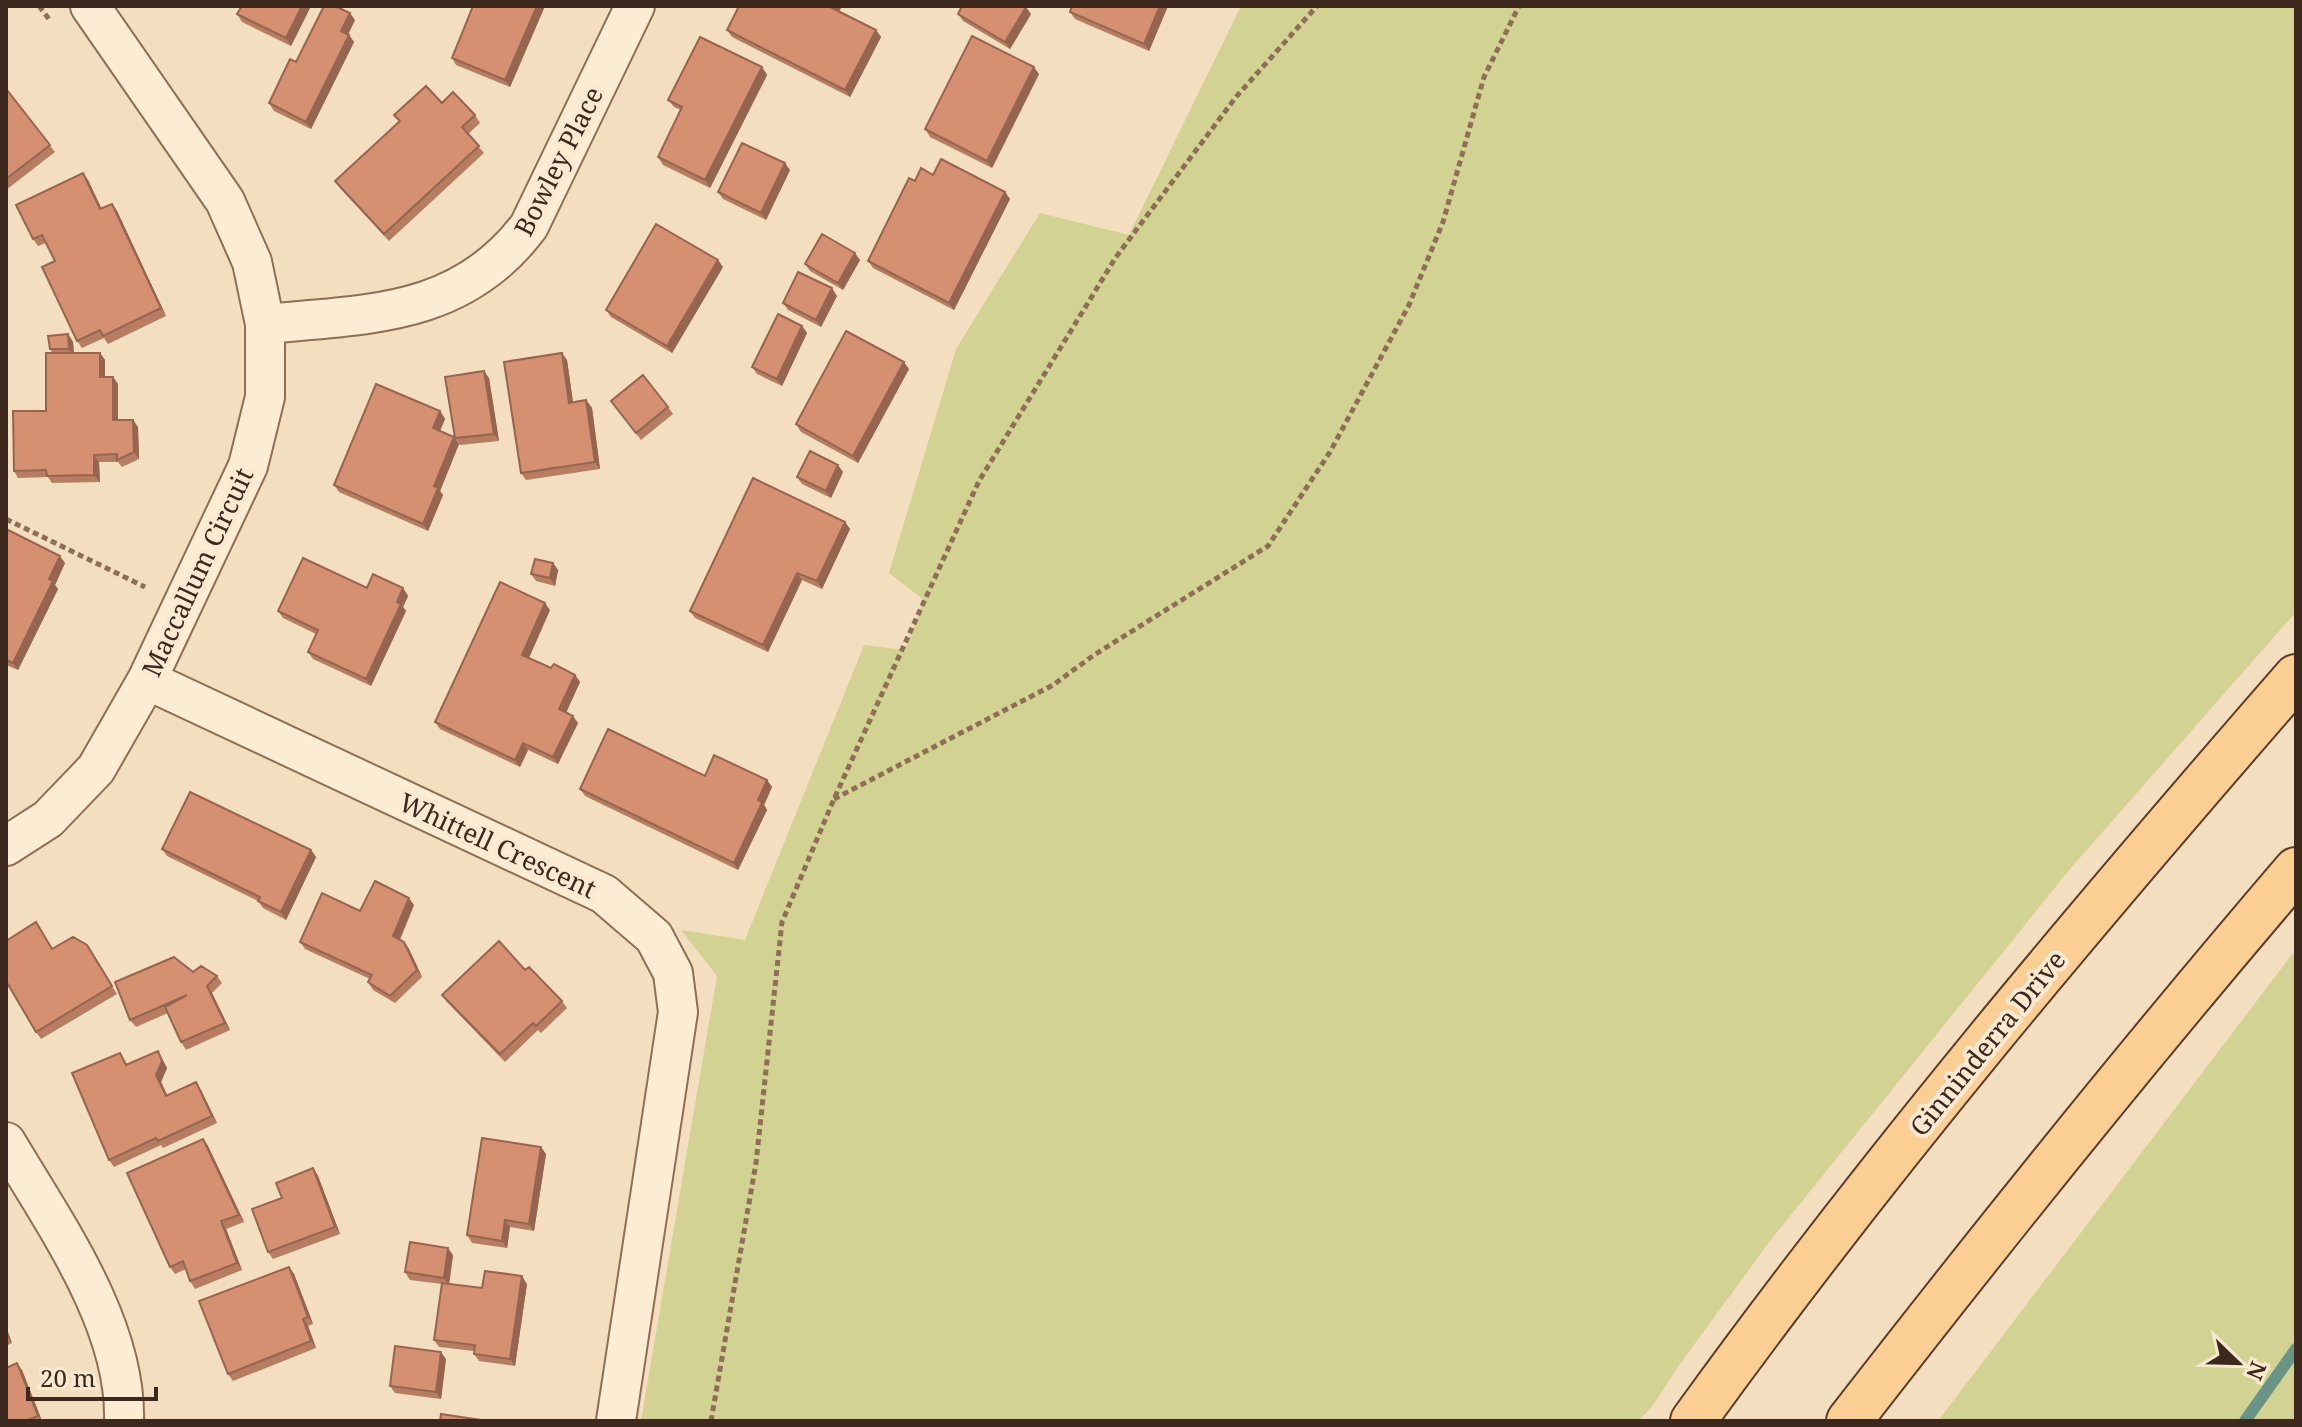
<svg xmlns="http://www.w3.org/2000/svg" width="2302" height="1427" font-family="'Noto Serif',serif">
  <rect width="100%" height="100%" fill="#f3dec0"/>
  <path fill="#d2d292" d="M1241 6H2296V612L2070 869 1770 1241 1680 1364 1651 1408 1638 1421H641L717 976 681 930 745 940 864 645 905 650 924 600 889 573 956 349 1040 213 1129 235Z
    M2296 951V1421H1938L2290 957Z"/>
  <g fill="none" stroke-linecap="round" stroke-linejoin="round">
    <path stroke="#699485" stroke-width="12" d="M2245 1421 2296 1349"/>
    <defs>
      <path id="minor" d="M265 324C368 314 461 317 529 226L635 6
        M147 680 604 894 654 937 673 973 678 1012 616 1421
        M6 846 48 819 96 769 147 680 248 466 265 397V324L252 262 225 201 90 6
        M6 1142C54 1223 127 1324 124 1421"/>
      <path id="primary" d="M1693 1421C1880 1162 2087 917 2296 677
        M1849 1421C1994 1234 2142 1050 2296 870"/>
    </defs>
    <use href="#minor" stroke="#8e6e55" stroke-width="42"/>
    <use href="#primary" stroke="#5b3c2a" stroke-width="48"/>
    <path stroke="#8e6e55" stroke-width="5" stroke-dasharray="6 4" stroke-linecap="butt" d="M39 6 49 19
      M6 519 145 587
      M834 799 1053 685 1094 655 1268 546 1330 452 1409 305 1443 222 1484 77 1519 6
      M711 1421 756 1163 782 922 834 799 979 481 1116 257 1236 97 1317 6"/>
    <use href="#minor" stroke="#fdecd4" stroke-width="38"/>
    <use href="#primary" stroke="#fbcf93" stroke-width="44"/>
  </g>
  <path fill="#b77c61" d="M241 6H311L291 46 242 22 237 14Z
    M473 6H545L510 87 456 65 452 58Z
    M739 6H842L839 12 876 30 881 37 850 97 732 37 727 30Z
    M1072 6H1168L1149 51 1075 19 1070 12Z
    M958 14H1031L1010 49 963 21Z
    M355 20 348 35 354 42 311 129 274 111 269 103 296 62Z
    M762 67 767 75 710 188 663 165 658 157 681 110 674 107 668 100Z
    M1039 74 992 168 930 137 925 129Z
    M6 91 55 152 6 190Z
    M442 103 475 115 480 123 468 134 484 153 389 241 340 188 335 181 399 122 394 115Z
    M790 170 766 220 723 199 718 192Z
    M933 175 1005 192 1010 199 954 310 873 268 868 261 915 181Z
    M88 180 102 209 112 204 117 211 166 316 108 344 104 338 82 348 77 341 55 261 46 243 38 246 33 239Z
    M860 260 843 290 810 271 805 264Z
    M723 267 672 353 611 317 606 310Z
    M837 296 821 327 788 310 783 303Z
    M802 326 807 333 782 386 757 374 752 367Z
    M68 334 73 342 74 353H100L105 360V377H113L118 384V420H133L138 427 139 459 122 467 118 462H99L100 482 52 483 48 477 18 478 14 471 46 411 52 353 50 349Z
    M567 360 573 402 586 400 592 408 600 469 526 480 521 473Z
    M909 369 858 463 801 432 796 424Z
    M489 378 499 441 460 445 455 438Z
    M611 401 668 407 673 414 641 440Z
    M440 411 445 419 440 431 454 437 459 444 440 491 443 495 428 531 339 492 334 485Z
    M843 472 831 498 802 484 797 477Z
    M845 522 850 529 822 589 802 580 768 652 695 618 690 611Z
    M6 529 65 563 55 585 58 589 18 670 6 665Z
    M553 563 558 570 555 586 536 581 531 574Z
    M367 588H403L408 596 403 607 406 611 371 686 313 659 308 652 316 634 283 618 278 611Z
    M550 610 529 658 551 668 575 675 580 682 566 713 578 723 558 764 528 750 520 767 440 729 435 722Z
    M705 776 767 780 772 787 764 805 767 810 738 870 585 796 580 789Z
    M162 849 311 850 316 857 286 920 263 908 258 901 167 856Z
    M414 905 400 940 404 942 409 949 422 977 395 1003 373 990 368 982 370 979 305 949 300 942 360 911Z
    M41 930 53 949 87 945 117 994 41 1039 36 1032Z
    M525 970 562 1001 567 1008 541 1033 538 1030 505 1062 447 1002 442 995Z
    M193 972 217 976 222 983 212 993 230 1030 186 1050 181 1042 168 1013 136 1027 130 1020Z
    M158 1051 167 1068 161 1082 168 1096 201 1090 217 1123 163 1148 161 1145 114 1167 109 1160 120 1053 127 1065Z
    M203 1139 208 1146 244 1222 226 1229 242 1270 195 1289 190 1281 186 1269 175 1274 170 1267Z
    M546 1154 534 1231 510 1227 507 1248 472 1243 467 1235Z
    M313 1168 318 1176 340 1234 273 1259 268 1252 282 1198Z
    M453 1255 449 1284 482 1288 527 1284 515 1366 479 1361 474 1354V1351L439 1347 434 1340 442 1284 410 1280 405 1272Z
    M289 1267 294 1274 313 1324 308 1326 316 1348 233 1381 228 1374Z
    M6 1327 12 1343 6 1346Z
    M446 1359 441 1399 395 1393 390 1386Z
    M22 1370 42 1421H6Z"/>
  <path fill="#95654f" d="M302 6H311L291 46 286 38Z
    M537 6H545L510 87 505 80Z
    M833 6H842L837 15 832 8Z
    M1160 6H1168L1149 51 1144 44Z
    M1026 7 1031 14 1010 49 1005 42Z
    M350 13 355 20 346 38 341 31Z
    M876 30 881 37 850 97 845 90Z
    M349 35 354 42 311 129 306 122Z
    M762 67 767 75 710 188 705 180Z
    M1034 67 1039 74 992 168 987 161Z
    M785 163 790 170 766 220 761 213Z
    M83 173 88 180 105 217 100 209Z
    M1005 192 1010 199 954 310 949 303Z
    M112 204 117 211 166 316 161 308Z
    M855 253 860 260 843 290 838 283Z
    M718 260 723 267 672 353 667 346Z
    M832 288 837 296 821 327 816 320Z
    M802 326 807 333 782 386 777 379Z
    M68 334 73 342 74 356 69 349Z
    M100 353 105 360V384L100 377Z
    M562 353 567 360 574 410 569 403Z
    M904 362 909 369 858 463 853 456Z
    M484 371 489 378 499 441 494 434Z
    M113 377 118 384V427L113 420Z
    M586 400 592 408 600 469 595 462Z
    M440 411 445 419 438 435 433 428Z
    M133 420 138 427 139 459 134 452Z
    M454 437 459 444 440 491 443 495 428 531 423 524 434 486Z
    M94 455 99 462 100 482 94 475Z
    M838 465 843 472 831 498 826 491Z
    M845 522 850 529 822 589 817 581Z
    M60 556 65 563 55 585 58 589 18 670 13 663 49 579Z
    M553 563 558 570 555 586 550 578Z
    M797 573 802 580 768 652 763 645Z
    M403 588 408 596 403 607 406 611 371 686 366 679Z
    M545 603 550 610 527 662 522 655Z
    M575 675 580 682 564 717 559 709Z
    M573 716 578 723 558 764 553 757Z
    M523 743 528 750 520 767 515 760Z
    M767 780 772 787 764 805 767 810 738 870 734 863 758 800Z
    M311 850 316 857 286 920 281 912Z
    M409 898 414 905 398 943 393 936Z
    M404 942 409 949 422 977 417 970Z
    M207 986 212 993 230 1030 225 1023Z
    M158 1051 167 1068 161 1082 171 1104 166 1096 156 1075Z
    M196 1082 201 1090 217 1123 212 1116Z
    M203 1139 208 1146 244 1222 239 1215Z
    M541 1147 546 1154 534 1231 529 1224Z
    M313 1168 318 1176 340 1234 335 1227Z
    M505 1220 510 1227 507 1248 502 1241Z
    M221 1221 226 1229 242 1270 237 1263Z
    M448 1248 453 1255 449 1285 444 1278Z
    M289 1267 294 1274 313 1324 308 1317Z
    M522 1276 527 1284 515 1366 510 1359Z
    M303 1319 308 1326 316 1348 311 1341Z
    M6 1327 12 1343 7 1336Z
    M441 1352 446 1359 441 1399 436 1392Z
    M17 1363 22 1370 42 1421 38 1416Z"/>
  <path fill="#d59071" stroke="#95654f" stroke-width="2" d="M242 6H302L286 38 237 14Z
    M324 6H335L350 13 341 31 349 35 306 122 269 103 290 59 296 62Z
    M473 6H537L505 80 452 58Z
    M739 6H833L832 8 876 30 845 90 727 30Z
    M962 6H1024L1026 7 1005 42 958 14Z
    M1072 6H1160L1144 44 1070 12Z
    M972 36 1034 67 987 161 925 129Z
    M700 37 762 67 705 180 658 157 682 107 668 100Z
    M426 86 442 103 453 92 475 115 462 127 479 146 384 234 335 181 400 121 394 115Z
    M7 90 50 145 6 179V91Z
    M742 143 785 163 761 213 718 192Z
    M941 159 1005 192 949 303 868 261 909 178 915 181 921 168 933 175Z
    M83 173 100 209 112 204 161 308 103 336 100 330 77 341 42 267 55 261 42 235 33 239 16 205Z
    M656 224 718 260 667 346 606 310Z
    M822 234 855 253 838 283 805 264Z
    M798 272 832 288 816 320 783 303Z
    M778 314 802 326 777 379 752 367Z
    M846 331 904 362 853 456 796 424Z
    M68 334 69 349H50L48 336Z
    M46 353H100V377H113V420H133L134 452 117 460V454L94 455V475L47 476 46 470 14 471 13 411H46Z
    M562 353 569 403 586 400 595 462 521 473 504 362Z
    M484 371 494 434 455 438 445 377Z
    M643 375 668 407 636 433 611 401Z
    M376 384 440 411 433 428 454 437 434 486 438 488 423 524 334 485Z
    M810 451 838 465 826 491 797 477Z
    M753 478 845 522 817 581 797 573 763 645 690 611Z
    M6 529 60 556 49 579 53 581 13 663 6 660Z
    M303 558 367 588 373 574 403 588 397 602 401 604 366 679 308 652 318 630 278 611Z
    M535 559 553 563 550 578 531 574Z
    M500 582 545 603 522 655 551 668 554 664 575 675 559 709 573 716 553 757 523 743 515 760 435 722Z
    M608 729 705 776 714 755 767 780 758 800 762 803 734 863 580 789Z
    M190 792 311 850 281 912 258 901 260 897 162 849Z
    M375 881 409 898 393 936 404 942 417 970 390 996 368 982 372 975 300 942 322 893 360 911Z
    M36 922 52 949 73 937 87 945 112 986 36 1032 6 981V941Z
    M499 941 525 970 529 967 562 1001 536 1026 533 1023 500 1054 442 995Z
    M174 957 193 972 201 966 217 976 207 986 225 1023 181 1042 165 1007 187 995 130 1020 115 982Z
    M158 1051 162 1061 156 1075 166 1096 196 1082 212 1116 158 1141 156 1138 109 1160 72 1073 120 1053 126 1065Z
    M482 1138 541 1147 529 1224 505 1220 502 1241 467 1235Z
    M203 1139 239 1215 221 1221 237 1263 190 1281 183 1261 170 1267 127 1173Z
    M313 1168 335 1227 268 1252 252 1209 282 1198 276 1183Z
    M410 1242 448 1248 444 1278 405 1272Z
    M289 1267 308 1317 303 1319 311 1341 228 1374 199 1301Z
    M485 1271 522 1276 510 1359 474 1354 475 1345 434 1340 442 1283 482 1288Z
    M395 1346 441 1352 436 1392 390 1386Z
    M17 1363 38 1416 25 1421H6V1368Z
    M441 1414 488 1421H440Z"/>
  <g text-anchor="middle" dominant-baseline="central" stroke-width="8" stroke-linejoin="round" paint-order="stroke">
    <g font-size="26" fill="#3c281c" stroke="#f9e9d1">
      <text transform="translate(558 161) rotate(-63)">Bowley Place</text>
      <text transform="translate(197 572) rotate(-65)">Maccallum Circuit</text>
      <text transform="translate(498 845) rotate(25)">Whittell Crescent</text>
      <text transform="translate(1987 1043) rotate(-51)">Ginninderra Drive</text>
    </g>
  </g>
  <rect width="2302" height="1427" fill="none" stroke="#3c281c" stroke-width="16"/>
  <g transform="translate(2238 1363) rotate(113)" stroke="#f9e9d1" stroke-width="6" paint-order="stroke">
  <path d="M0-6L14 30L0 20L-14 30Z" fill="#3c281c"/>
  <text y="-12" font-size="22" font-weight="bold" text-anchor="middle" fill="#3c281c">N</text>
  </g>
  <path d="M28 1387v12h128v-12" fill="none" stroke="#3c281c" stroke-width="4"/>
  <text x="40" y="1387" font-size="24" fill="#3c281c" stroke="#f9e9d1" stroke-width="6" paint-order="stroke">20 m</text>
</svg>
